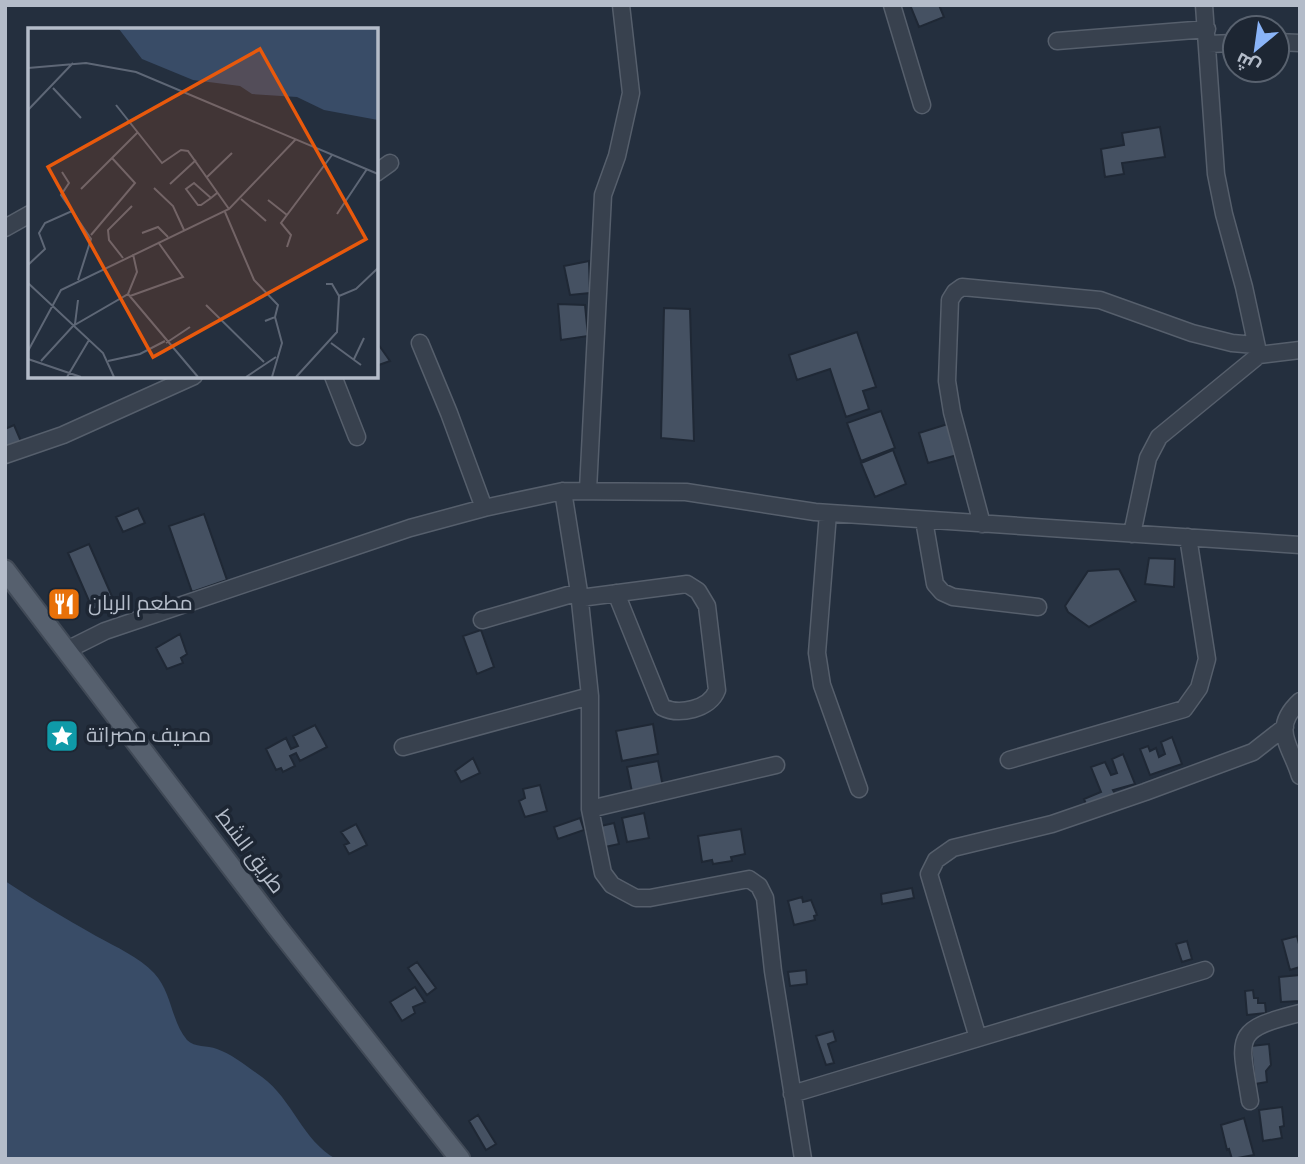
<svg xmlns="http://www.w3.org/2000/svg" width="1305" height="1164" font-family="Overpass,Cairo,sans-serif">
  <rect width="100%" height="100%" fill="#242f3e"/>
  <path fill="#394c67" d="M5 881C35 901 65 918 96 936 116 947 139 957 154 973 172 992 171 1021 187 1040 195 1048 207 1045 217 1049 232 1054 249 1068 262 1077 293 1100 302 1140 336 1159H5Z"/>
  <path fill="#455162" stroke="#1f2835" stroke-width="2" d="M910 5H939L944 17 919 27Z
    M1160 127 1165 157 1122 163 1124 174 1105 177 1101 149 1124 145 1122 133Z
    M589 261 590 293 570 295 564 266Z
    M558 304 585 305 588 336 561 340Z
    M664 308 690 309 694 441 661 438Z
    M857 332 876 387 863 391 869 409 846 417 830 369 797 380 789 355Z
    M378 344 390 361 376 366V345Z
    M881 411 895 448 861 461 847 423Z
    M951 423 961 454 928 463 919 433Z
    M14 425 23 446 5 453V429Z
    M893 450 906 484 875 497 861 463Z
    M138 508 145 523 123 532 116 517Z
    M204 514 227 580 192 592 169 526Z
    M89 544 114 601 93 610 68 553Z
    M1149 558 1175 559 1174 587 1145 584Z
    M1119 569 1136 601 1089 627 1068 612 1065 606 1088 571Z
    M481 630 494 667 477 674 463 636Z
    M180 634 187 654 181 658 183 663 167 669 156 648Z
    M653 724 658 754 622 761 616 731Z
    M315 725 327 747 300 761 296 753 290 756 295 766 283 772 281 768 276 770 266 749 286 738 291 749 298 746 293 736Z
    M1172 737 1182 764 1150 775 1140 749 1148 746 1150 751 1156 748 1159 757 1165 754 1161 742Z
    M1123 754 1135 784 1113 790 1117 797 1088 809 1084 799 1101 792 1091 767 1105 762 1111 775 1117 773 1112 759Z
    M473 758 480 773 461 782 455 771Z
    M658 761 663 787 632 792 627 767Z
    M540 785 547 811 525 817 519 801 525 798 523 789Z
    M644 813 649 838 627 842 622 818Z
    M580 818 584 830 558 839 554 827Z
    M614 823 619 844 605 847 601 826Z
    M356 824 367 845 349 854 344 845 349 843 341 832Z
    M741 829 745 854 731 857 732 861 713 864 712 860 702 862 698 836Z
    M912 888 914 898 882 904 881 894Z
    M802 897 803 902 811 900 817 915 814 916 815 920 794 925 788 901Z
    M1297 936 1300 948V967L1290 970 1282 940Z
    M1187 941 1192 959 1182 962 1176 944Z
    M417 962 436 988 427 995 408 968Z
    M806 970 807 984 790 986 788 972Z
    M1300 975V1001L1281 1002 1279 977Z
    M415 987 425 1002 413 1007 415 1013 402 1021 390 1002Z
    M1253 990 1254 998H1258V1003H1265L1266 1013 1247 1015 1245 991Z
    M833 1031 836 1041 828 1044 834 1063 826 1065 816 1036Z
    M1269 1044 1271 1065 1266 1071 1267 1082 1255 1084 1251 1046Z
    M1282 1107 1284 1126 1280 1127 1282 1138 1263 1141 1259 1110Z
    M478 1115 496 1144 486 1150 469 1121Z
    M1244 1118 1254 1155 1232 1159 1229 1149 1227 1150 1221 1125Z"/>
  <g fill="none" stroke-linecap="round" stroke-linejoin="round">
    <defs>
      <path id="minor" d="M892 5 922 105
        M1204 5 1216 174 1224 214 1244 287 1258 352
        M1057 41 1207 29
        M1277 42 1300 43
        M1208 44 1235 43
        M376 173 390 163
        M5 228 30 214
        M420 343 449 413 484 508
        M333 376 357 437
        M5 455 63 435 194 376
        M588 490 603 195 617 156 631 93 621 5
        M563 491 579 592 590 696V809L603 873 612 885 623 891 636 898H650L749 879 759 886 765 898 773 971 803 1159
        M828 513 817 653 822 685 859 789
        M924 520 935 584 942 592 953 597 1038 607
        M982 524 952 412 947 381 950 300 955 292 962 287 1100 300 1192 333 1232 343 1255 345
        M1132 534 1148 458 1159 437 1259 355 1300 350
        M580 598 687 584 698 591 707 606 717 690C710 709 679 716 662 707L616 593
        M482 620 579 592
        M67 650 105 631 410 528 484 508 563 491 686 492 815 512 1300 545
        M1300 701C1270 729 1291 746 1300 776
        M403 747 590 696
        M1009 760 1184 709 1199 688 1207 659 1188 537
        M590 809 776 765
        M978 1038 929 874 936 860 953 848 1052 824 1145 792 1253 752 1285 727
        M792 1094 1205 970
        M1250 1101C1240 1037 1231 1030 1300 1013"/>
      <path id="major" d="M5 570 277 927 460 1159"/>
    </defs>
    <use href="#minor" stroke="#565f6c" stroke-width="19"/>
    <use href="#major" stroke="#414a57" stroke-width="23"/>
    <use href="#minor" stroke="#38414e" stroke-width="16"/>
    <use href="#major" stroke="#56606e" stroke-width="19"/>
  </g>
  <defs>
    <symbol id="restaurant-square" viewBox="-11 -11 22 22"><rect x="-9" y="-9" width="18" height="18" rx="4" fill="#e8710a" stroke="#1d2633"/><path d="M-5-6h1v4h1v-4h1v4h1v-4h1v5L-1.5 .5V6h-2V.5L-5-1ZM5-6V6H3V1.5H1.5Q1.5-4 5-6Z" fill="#fff"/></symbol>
    <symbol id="sight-square" viewBox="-11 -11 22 22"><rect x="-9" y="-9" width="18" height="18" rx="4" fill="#0f9aa8" stroke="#1d2633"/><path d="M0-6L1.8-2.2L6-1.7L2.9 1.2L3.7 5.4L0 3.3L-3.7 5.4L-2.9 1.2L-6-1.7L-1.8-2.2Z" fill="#fff"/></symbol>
  </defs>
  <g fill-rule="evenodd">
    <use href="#restaurant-square" x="45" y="585" width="38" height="38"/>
    <use href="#sight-square" x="43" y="717" width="38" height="38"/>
  </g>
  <g text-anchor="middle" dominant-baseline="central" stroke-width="7" stroke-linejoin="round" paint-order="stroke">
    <g font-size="21" fill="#b4bcc9" stroke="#1d2633" text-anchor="start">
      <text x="88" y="604">مطعم الربان</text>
      <text x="86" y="736">مصيف مصراتة</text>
    </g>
    <g font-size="21" fill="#b4bcc9" stroke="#1d2633">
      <text transform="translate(249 852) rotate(53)">طريق الشط</text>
    </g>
  </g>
  <g transform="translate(28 28)">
    <rect width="350" height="350" fill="#242f3e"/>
    <path d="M91 1H350V92L296 82 269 69 224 66 212 58 165 52 114 31Z" fill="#394c67"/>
    <path fill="none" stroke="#5e6776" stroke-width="2" d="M0 40 58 35 108 44 350 146M25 60 53 90M88 77 134 135 153 122 160 123 201 181M0 82 45 35M34 144 41 155 33 167 44 183M178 150 204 125M142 156 168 132M126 160 145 178 156 202M53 161 110 104M183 170 166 155 158 161 170 177H173L183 170 189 165M213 171 238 193M240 172 259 187M197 184 226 252 250 277 247 289M309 186 339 141M114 205 130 199 140 209M63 207 107 155 84 130M259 219 263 207 253 195 304 127M95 230 81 212 80 202 104 178M0 237 17 221 11 205 17 195 44 183 63 211 50 252M0 255 75 325 86 349M100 266 170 349M102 268 155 249 130 214M311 268 328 261 350 240M178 277 236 334M237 293 247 289 254 315 244 349M47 296 50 272M138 315 162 299M303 315 333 337M0 323 33 262 201 181 268 111M0 331 53 349M326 331 336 310M13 333 45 298 100 266 109 244 105 226M80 333 112 326 137 313M39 349 61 312M218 349 248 329M268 349 309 304 311 268 304 256H298"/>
    <path fill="#e8590c" fill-opacity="0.15" stroke="#e8590c" stroke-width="3.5" d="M232 21 338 211 125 329 20 139Z"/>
    <rect width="350" height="350" fill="none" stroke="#b4bcc9" stroke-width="3.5"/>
  </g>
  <rect width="1305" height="1164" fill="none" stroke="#b4bcc9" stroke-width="14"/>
  <g transform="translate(1256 49) rotate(209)"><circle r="33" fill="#1d2633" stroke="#59626f" stroke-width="2"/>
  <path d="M0-5L12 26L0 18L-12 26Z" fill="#8ab4f8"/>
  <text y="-10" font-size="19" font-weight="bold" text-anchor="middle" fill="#b4bcc9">ش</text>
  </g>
</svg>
